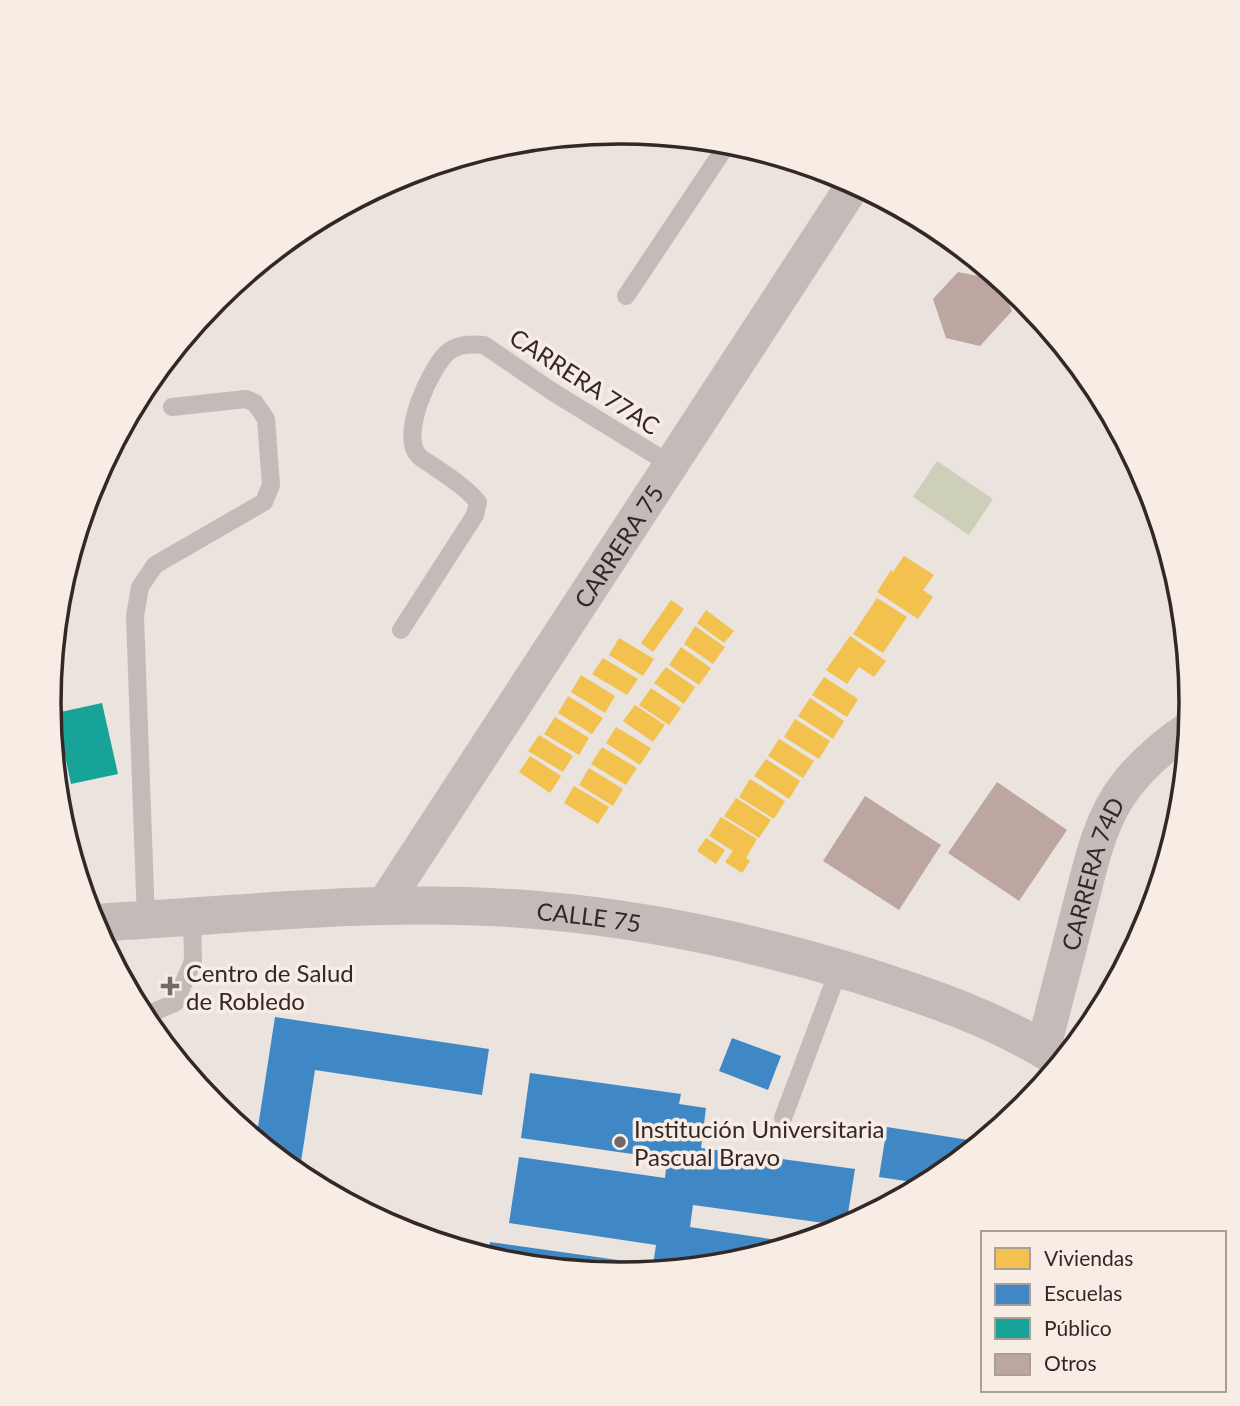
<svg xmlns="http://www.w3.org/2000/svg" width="1240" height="1406" font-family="Lato,sans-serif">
  <rect width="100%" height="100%" fill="#eae3de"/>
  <path fill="#cdcfb8" d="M937 461 993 499 969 535 913 497Z"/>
  <path fill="#f2c14e" d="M904 556 934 575 923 590 933 597 918 619 877 592 891 570 893 572Z
    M877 598 907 617 883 653 853 634Z
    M671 600 684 609 653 652 641 643Z
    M706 610 734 631 724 643 697 623Z
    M695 626 725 647 713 664 684 644Z
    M850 636 886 661 874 677 859 667 847 684 826 670Z
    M619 638 654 659 643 676 609 655Z
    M681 647 711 668 699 685 669 665Z
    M603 658 638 679 627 695 592 674Z
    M666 667 695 687 684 704 654 683Z
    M581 675 615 696 605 713 571 692Z
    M824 677 858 699 847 717 812 695Z
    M651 688 681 708 669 725 639 705Z
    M568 696 603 718 592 734 558 713Z
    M810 698 844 721 833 739 798 716Z
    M635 705 665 725 653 742 623 721Z
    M555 717 589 738 579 755 544 734Z
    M795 719 830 741 819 759 784 737Z
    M616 727 651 748 640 765 606 743Z
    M539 735 573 756 563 772 528 751Z
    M779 739 814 761 803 778 768 756Z
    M602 747 637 768 626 785 591 764Z
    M530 756 561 776 550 793 519 772Z
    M766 759 800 781 789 799 754 776Z
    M589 768 623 789 613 806 579 785Z
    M750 779 785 801 774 819 739 797Z
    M574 786 609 807 598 824 564 803Z
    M736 798 771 820 759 838 724 816Z
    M721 817 757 839 746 858 750 861 742 873 725 862 733 851 709 836Z
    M706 838 725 850 716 864 697 851Z"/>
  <path fill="#3f88c5" d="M275 1017 489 1049 482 1095 315 1070 299 1175 256 1140Z
    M732 1038 781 1056 768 1090 719 1071Z
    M530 1073 681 1094 679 1104 706 1108 701 1148 855 1169 846 1226 693 1205 690 1227 798 1243 731 1263 620 1274 508 1263 488 1257 490 1242 653 1265 656 1245 509 1223 519 1157 665 1178 667 1159 521 1138Z
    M887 1127 981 1142 937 1178 926 1184 879 1177Z"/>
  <path fill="#17a398" d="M102 703 118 774 71 784 56 713Z"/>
  <path fill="#bda5a0" d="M958 272 998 280 1012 311 980 346 946 338 933 299Z
    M997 782 1067 830 1019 901 948 853Z
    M865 796 941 845 899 910 823 861Z"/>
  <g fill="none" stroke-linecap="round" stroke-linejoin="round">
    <path stroke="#c3bbb7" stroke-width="18" d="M626 296 728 143
      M401 630 475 515 478 502C466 488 451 478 436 468 431 464 422 460 418 455 400 434 430 368 448 352 457 344 473 344 484 345L553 392 670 464
      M146 920 135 616 140 587 155 565 264 502 271 485 266 419 255 403 246 399 172 407
      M143 1016 175 1003 193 961 192 917
      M783 1118 839 969"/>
    <g stroke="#c3bbb7" stroke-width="35">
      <path id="s1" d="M383 906 854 184"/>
      <path id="s2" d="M1043 1049C1056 1000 1068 951 1081 902 1091 863 1100 819 1125 787 1142 764 1165 745 1188 729"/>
    </g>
    <path stroke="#c3bbb7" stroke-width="38" id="s3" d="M93 923C240 915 390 897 537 910 646 919 753 942 858 974 927 996 1000 1020 1062 1061"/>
  </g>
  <g fill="#736966" stroke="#f8ede4" stroke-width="2.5">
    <path d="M166.5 975.5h7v7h7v7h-7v7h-7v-7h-7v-7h7z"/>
    <circle cx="620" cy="1142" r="7"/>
  </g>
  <g text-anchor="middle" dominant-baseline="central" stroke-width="7" stroke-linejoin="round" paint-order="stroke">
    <g font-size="24" fill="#332826" stroke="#f8ede4">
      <text transform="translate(585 381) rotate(33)">CARRERA 77AC</text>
      <text stroke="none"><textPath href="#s1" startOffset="430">CARRERA 75</textPath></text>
      <text stroke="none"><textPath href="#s2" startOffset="182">CARRERA 74D</textPath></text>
      <text stroke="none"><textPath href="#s3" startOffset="497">CALLE 75</textPath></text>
    </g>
    <g font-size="24" fill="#332826" stroke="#f8ede4" text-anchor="start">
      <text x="186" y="972">Centro de Salud<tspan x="186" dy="28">de Robledo</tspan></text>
      <text x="634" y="1128">Institución Universitaria<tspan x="634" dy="28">Pascual Bravo</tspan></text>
    </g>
  </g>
  <path d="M0 0H1240V1406H0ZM61 703a559 559 0 1 1 1118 0a559 559 0 1 1-1118 0Z" fill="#f8ede4" fill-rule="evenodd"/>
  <path fill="none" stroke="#332826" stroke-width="3.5" d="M61 703a559 559 0 1 1 1118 0a559 559 0 1 1-1118 0Z"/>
  <rect x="981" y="1231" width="245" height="161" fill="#f8ede4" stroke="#a99e98" stroke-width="2"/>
  <rect x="995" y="1248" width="35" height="21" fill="#f2c14e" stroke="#a99e98" stroke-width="2"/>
  <text x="1044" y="1266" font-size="21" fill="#332826">Viviendas</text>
  <rect x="995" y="1284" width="35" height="21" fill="#3f88c5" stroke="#a99e98" stroke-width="2"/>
  <text x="1044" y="1301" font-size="21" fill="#332826">Escuelas</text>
  <rect x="995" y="1318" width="35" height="21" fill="#17a398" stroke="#a99e98" stroke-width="2"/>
  <text x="1044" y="1336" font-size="21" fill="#332826">Público</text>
  <rect x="995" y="1354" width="35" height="21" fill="#bda5a0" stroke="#a99e98" stroke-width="2"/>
  <text x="1044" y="1371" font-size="21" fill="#332826">Otros</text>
</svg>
